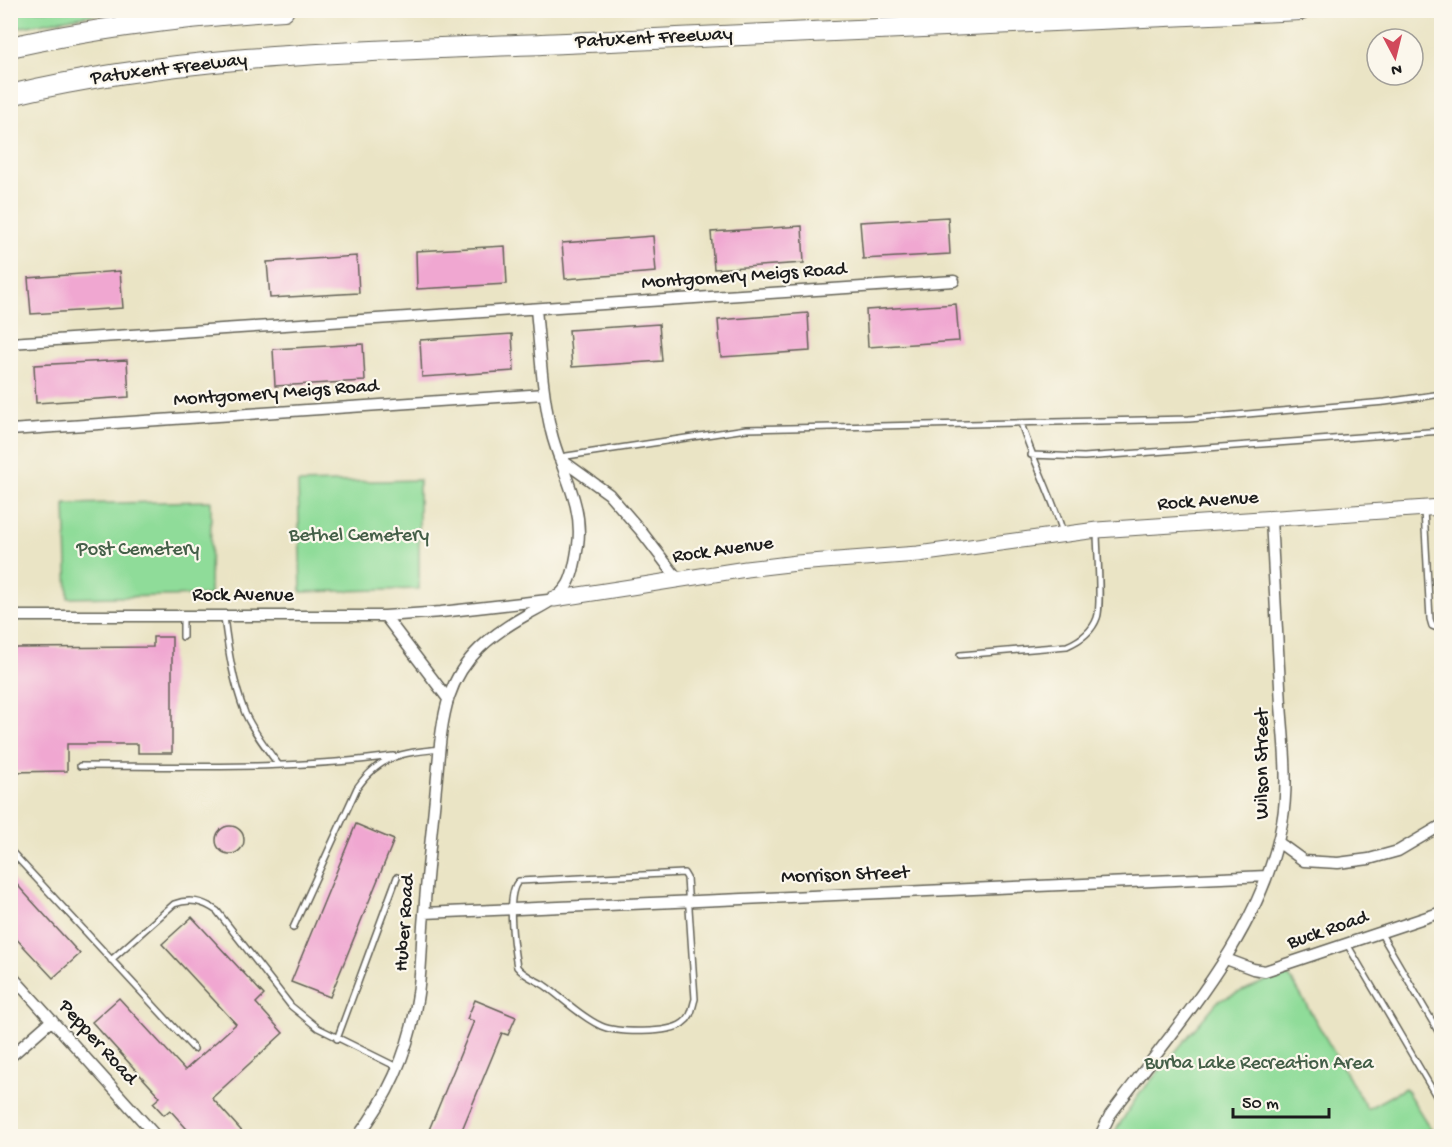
<svg xmlns="http://www.w3.org/2000/svg" width="1452" height="1147" font-family="'Gochi Hand',sans-serif">
  <rect width="100%" height="100%" fill="#fbf7ec"/>
  <filter id="ink" filterUnits="userSpaceOnUse"><feTurbulence type="fractalNoise" baseFrequency=".0167" numOctaves="2"/><feDisplacementMap in="SourceGraphic" scale="12" xChannelSelector="R" yChannelSelector="G"/><feConvolveMatrix kernelMatrix="1 2 1 2 8 2 1 2 1" color-interpolation-filters="sRGB"/></filter>
  <filter id="wash" filterUnits="userSpaceOnUse"><feTurbulence type="fractalNoise" baseFrequency=".008" numOctaves="4" result="noise"/><feDisplacementMap in="SourceGraphic" scale="24" xChannelSelector="R" yChannelSelector="G"/><feGaussianBlur stdDeviation="1.35" result="paint"/><feColorMatrix in="noise" values="0 0 0 0 0 0 0 0 0 0 0 0 0 0 0 0 0 1.4 0 .05"/><feComposite in="paint" operator="in"/></filter>
  <g filter="url(#wash)">
    <rect width="100%" height="100%" fill="#eae4c5"/>
    <path fill="#8fdc99" stroke="#567c5a" stroke-width="1.5" d="M11 10H112V11L11 29Z
      M419 480V589L301 592 298 483Z
      M211 501 210 595 68 598 65 504Z
      M1288 976 1292 980 1367 1109 1405 1088 1435 1136H1112L1137 1097 1218 1001 1273 978Z"/>
    <g id="blocks">
      <path fill="#f0a7d1" d="M948 217 950 254 863 259 860 222Z
        M802 226 804 263 714 269 711 232Z
        M653 236 656 272 565 279 562 243Z
        M505 246 507 284 417 289 416 251Z
        M357 256 359 293 270 298 267 262Z
        M120 271 123 308 31 314 28 278Z
        M956 304 959 341 868 347 866 310Z
        M808 313 810 351 721 357 718 320Z
        M659 324 662 361 572 367 569 330Z
        M512 334 514 371 422 377 420 340Z
        M363 344 365 381 275 386 273 349Z
        M127 360 129 397 36 403 34 365Z
        M153 637H172V753H138V744H67V771L11 772V648L153 647Z
        M356 824 394 840 330 997 291 982Z
        M216 840a14 14 0 1 1 28 0a14 14 0 1 1-28 0Z
        M10 877 80 954 53 978 10 932Z
        M192 917 264 995 256 1003 283 1033 212 1098 247 1137H194L170 1110 164 1115 153 1103 160 1097 92 1022 119 998 185 1070 236 1024 162 944Z
        M475 1000 516 1017 508 1035 502 1033 459 1137H426L474 1021 467 1019Z"/>
    </g>
  </g>
  <g filter="url(#ink)">
    <use href="#blocks" fill-opacity="0" stroke="#646257" stroke-width="1.5"/>
    <g fill="none" stroke-linecap="round" stroke-linejoin="round">
      <defs>
        <path id="lane" d="M1021 423C1033 461 1052 495 1063 533
          M1031 455 1084 457 1442 431
          M560 457 746 429 1189 419 1385 402 1442 394
          M1424 510 1430 619 1432 626 1442 630
          M183 616V637
          M224 617C228 649 233 682 245 713 253 731 266 748 278 764
          M960 655 1067 646C1081 640 1092 632 1097 618 1102 606 1097 549 1097 532
          M80 766C184 766 289 770 393 756
          M10 850 194 1049
          M684 873 687 878 695 999C692 1008 692 1017 683 1023 669 1034 617 1033 601 1026 579 1016 563 998 544 985 534 979 524 976 517 967 514 950 505 892 519 881Z
          M293 928 357 788C380 755 402 753 439 749
          M1380 932 1442 1038
          M1347 944 1442 1106
          M111 960 174 904C190 898 203 901 217 911L291 1006 318 1028 397 1067
          M10 988 18 982
          M337 1039 397 877"/>
        <path id="street" d="M10 343 954 281
          M10 430 544 394
          M559 458 609 494 641 531 677 578
          M10 616H385L441 612 548 600
          M385 616 448 699
          M1278 842 1304 861 1338 863 1369 859 1398 851 1442 825
          M424 913 1267 876
          M1226 959 1253 969 1265 971 1442 912
          M10 974 156 1136
          M10 1057 52 1020
          M358 1136C388 1097 409 1050 417 1000 422 972 421 943 424 914 427 872 432 829 436 787 439 758 440 725 449 697 462 657 492 634 528 614 542 606 559 599 568 584 574 574 576 557 578 545 584 503 560 470 551 431 542 391 540 350 536 309
          M1100 1136 1110 1115C1175 1027 1262 934 1282 823 1289 785 1284 744 1281 705 1278 643 1274 581 1271 519"/>
        <path id="secondary" d="M554 599 746 569 797 563 918 554 1097 530 1442 507"/>
        <path id="highway" d="M10 47C100 27 193 16 284 10
          M10 95C191 52 382 51 566 43 811 32 1056 21 1301 10"/>
      </defs>
      <use href="#lane" stroke="#646257" stroke-width="8"/>
      <use href="#street" stroke="#646257" stroke-width="13"/>
      <use href="#secondary" stroke="#646257" stroke-width="17"/>
      <use href="#highway" stroke="#646257" stroke-width="22"/>
      <use href="#lane" stroke="#fff" stroke-width="5"/>
      <use href="#street" stroke="#fff" stroke-width="10"/>
      <use href="#secondary" stroke="#fff" stroke-width="15"/>
      <use href="#highway" stroke="#fff" stroke-width="20"/>
    </g>
  </g>
  <g text-anchor="middle" dominant-baseline="central" stroke-width="4.5" stroke-linejoin="round" paint-order="stroke">
    <g font-size="20" fill="#1c1c1c" stroke="#fbf7ec">
      <text transform="translate(654 39) rotate(-3)">Patuxent Freeway</text>
      <text transform="translate(169 70) rotate(-7)">Patuxent Freeway</text>
      <text transform="translate(744 277) rotate(-4)">Montgomery Meigs Road</text>
      <text transform="translate(276 394) rotate(-4)">Montgomery Meigs Road</text>
      <text transform="translate(1208 502) rotate(-4)">Rock Avenue</text>
      <text transform="translate(723 551) rotate(-8)">Rock Avenue</text>
      <text x="243" y="596">Rock Avenue</text>
      <text transform="translate(1263 764) rotate(-90)">Wilson Street</text>
      <text transform="translate(845 876) rotate(-2)">Morrison Street</text>
      <text transform="translate(406 923) rotate(-86)">Huber Road</text>
      <text transform="translate(1328 931) rotate(-19)">Buck Road</text>
      <text transform="translate(97 1043) rotate(48)">Pepper Road</text>
    </g>
    <g font-size="20" fill="#445f48" stroke="#fbf7ec">
      <text x="359" y="536">Bethel Cemetery</text>
      <text x="138" y="550">Post Cemetery</text>
      <text x="1259" y="1064">Burba Lake Recreation Area</text>
    </g>
  </g>
  <rect width="1452" height="1147" fill="none" stroke="#fbf7ec" stroke-width="36"/>
  <g transform="translate(1395 57) rotate(173)"><circle r="28" fill="#fbf7ec" stroke="#a29f99" stroke-width="1.5"/>
  <path d="M0-4.5L10 22L0 15L-10 22Z" fill="#d1495b"/>
  <text y="-9" font-size="16" font-weight="bold" text-anchor="middle" fill="#1c1c1c">N</text>
  </g>
  <path d="M1233 1108v9h96v-9" fill="none" stroke="#1c1c1c" stroke-width="3"/>
  <text x="1242" y="1108" font-size="18" fill="#1c1c1c" stroke="#fbf7ec" stroke-width="4.5" paint-order="stroke">50 m</text>
</svg>
